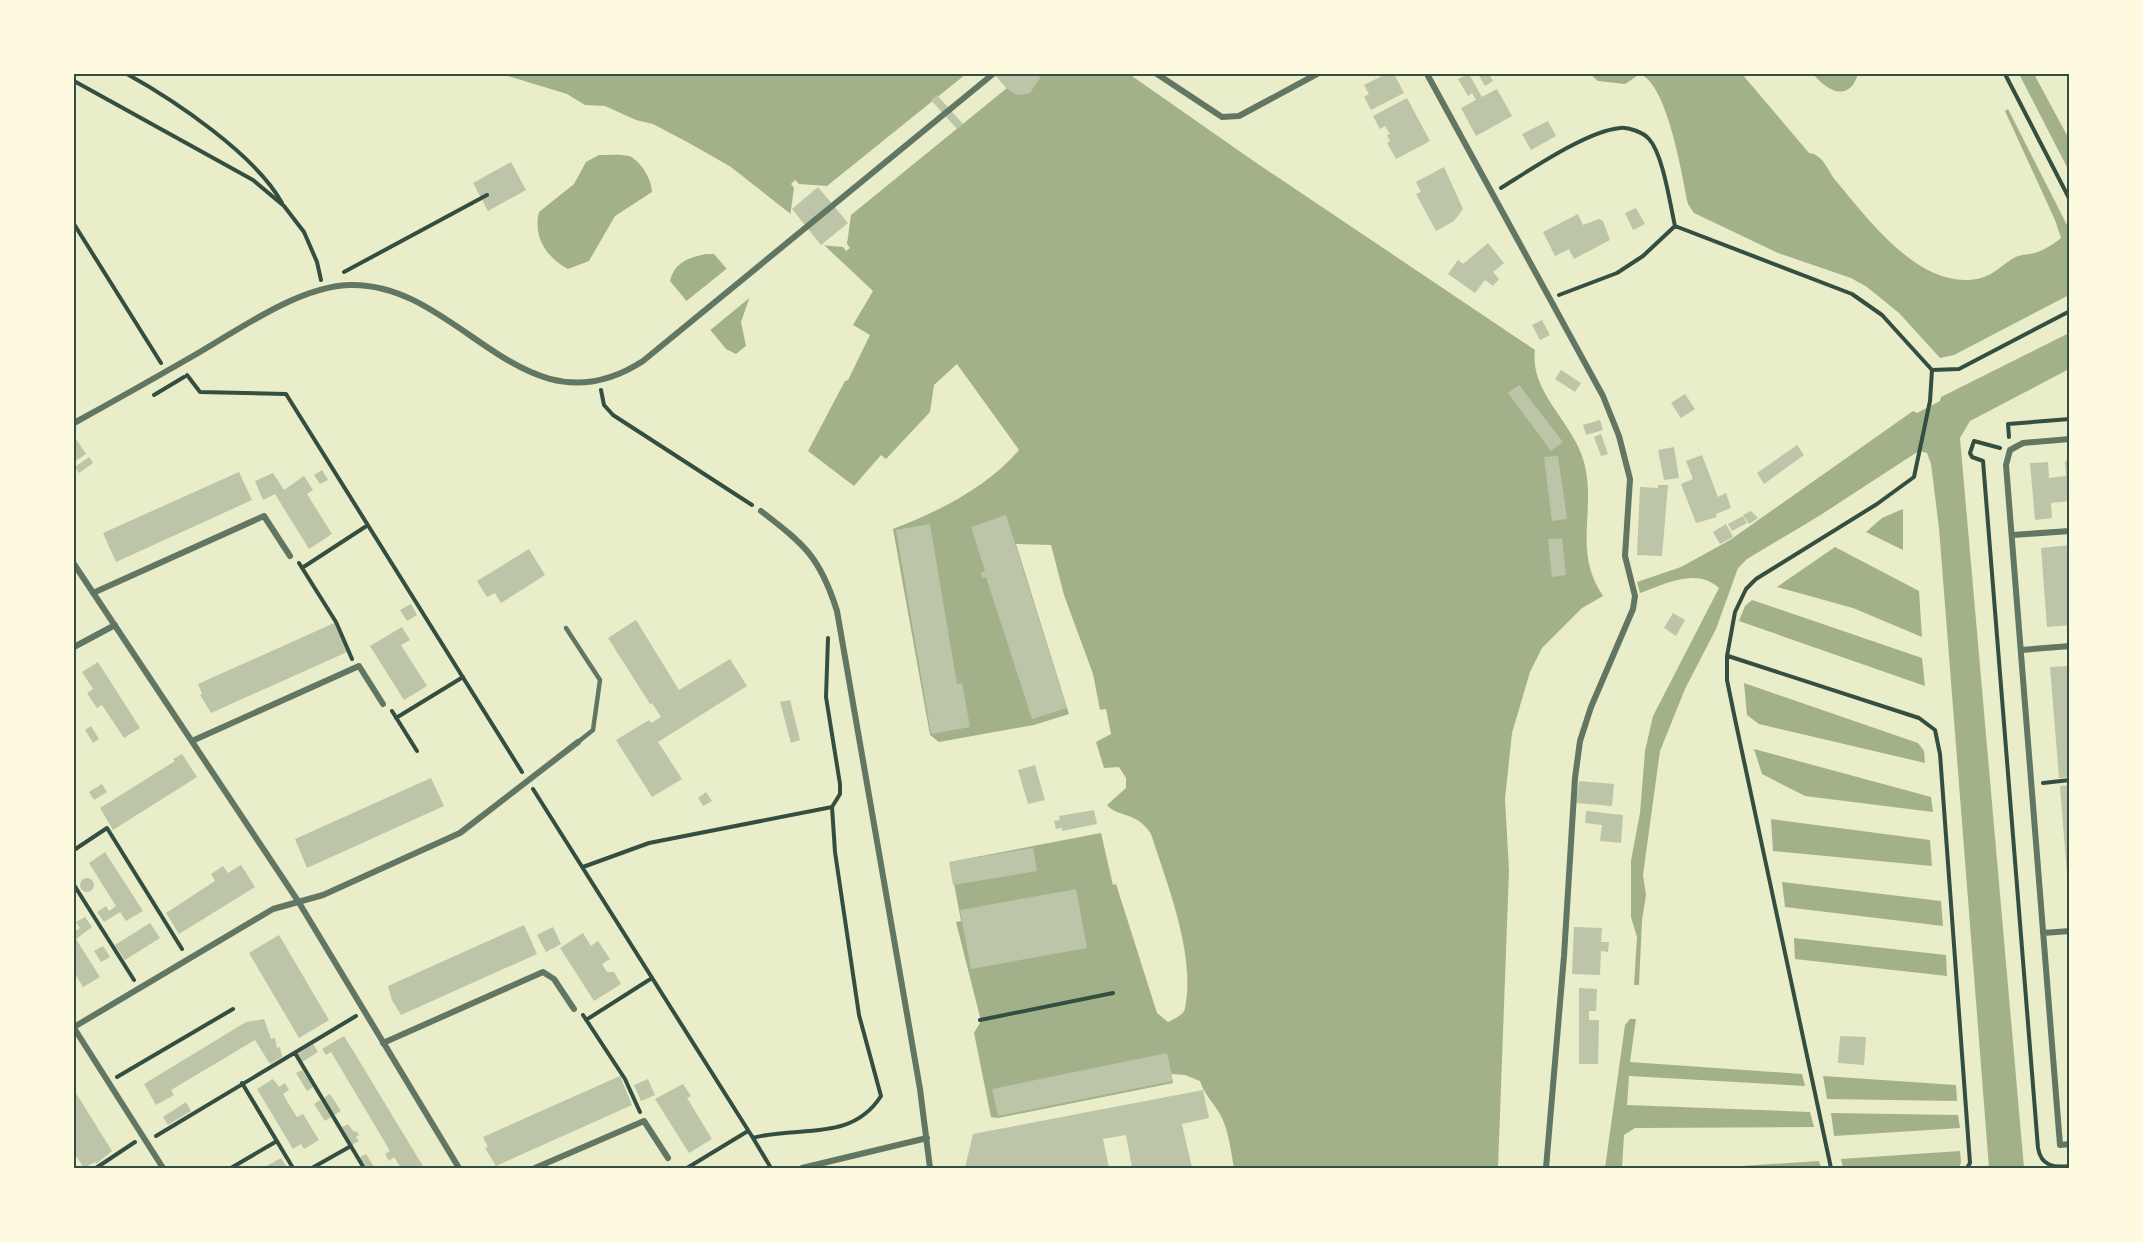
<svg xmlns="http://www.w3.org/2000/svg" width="2143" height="1242" font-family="Raleway,sans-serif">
  <rect width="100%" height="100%" fill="#e9edc9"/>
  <path fill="#a3b18a" d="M501 74H1129L1255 162 1535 350C1529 392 1574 423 1584 462 1597 511 1572 550 1603 596L1582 608 1542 648 1530 672 1512 733 1505 799 1509 870 1498 1168H1234C1231 1152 1229 1133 1222 1118 1216 1105 1204 1095 1200 1081L1185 1075 1171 1074 1173 1083 998 1118 991 1117 974 1033 981 1021 956 922 961 921 950 862 1101 833 1112 881 1113 885 1116 884 1157 1013 1168 1022C1174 1019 1184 1015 1185 1008 1196 955 1167 884 1151 834 1137 811 1118 818 1107 805L1126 788V778L1119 767 1104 768 1096 742 1111 734 1106 709 1100 710 1093 674 1064 595 1051 545 1016 544 1069 714 1034 725 939 742 930 735 893 529C938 512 987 487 1019 450L957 364 934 385 930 412 886 459 881 455 854 486 808 451 845 381 848 380 870 335 853 325 873 291 792 215 731 167 689 143 653 124 636 120 605 106 585 105 567 94Z
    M1590 74H1742L1809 153C1824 155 1827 170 1836 181 1869 220 1922 293 1981 278 1993 275 2001 266 2012 259 2018 255 2023 255 2029 254 2038 254 2054 244 2061 238L2055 220 2005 111 2008 109 2069 229V295L1954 355 1940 358 1899 313 1867 287 1851 278 1778 253 1694 213 1688 204C1682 176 1668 85 1640 74L1625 84 1598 81Z
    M1813 74H1858C1849 103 1827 91 1813 74Z
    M2019 74H2034L2069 139V171Z
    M599 155C608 155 620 154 629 156 641 161 652 180 652 192L615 216 589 261 568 269C546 257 533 237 539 212L574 184 586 162Z
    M706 254H714L750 296 741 322 746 346 736 354 726 349 670 281C675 262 688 258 706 254Z
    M2069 333V369L1970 421 1960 438 2024 1168H1989L1939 528 1931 464 1927 453 1919 451 1908 458 1819 516 1747 559 1738 568 1716 629 1685 689 1660 751 1643 875 1646 895 1642 920 1639 985H1634L1637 937 1631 917V861L1640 813 1645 751 1653 716 1719 588C1697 567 1665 584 1640 593L1637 582 1681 567 1730 540 1913 411 1917 413 1940 401 1941 397Z
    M1903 509V550L1866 532 1882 518Z
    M1835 547 1919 591 1922 637 1853 608 1777 587Z
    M1752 600 1922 658 1925 686 1739 621 1745 606Z
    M1744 683 1918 743 1924 751 1925 763 1759 724 1747 715Z
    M1754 749 1931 797 1933 812 1805 796 1762 774Z
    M1771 819 1930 840 1932 866 1773 851Z
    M1782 882 1941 901 1943 926 1785 907Z
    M1794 938 1946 955 1947 976 1795 959Z
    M1630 1019H1636L1630 1062 1802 1074 1805 1086 1629 1076 1627 1105 1810 1112 1814 1127 1635 1128 1624 1135 1622 1168H1605L1625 1025Z
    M1823 1076 1956 1085 1957 1101 1827 1099Z
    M1831 1113 1958 1115 1960 1128 1834 1136Z
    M1960 1151 1961 1162 1959 1168H1843L1841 1159Z
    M1819 1161 1821 1168H1710Z"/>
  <path fill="#e9edc9" d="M966 74H1024L851 215 847 244 850 248 846 251 843 247 820 245 790 217 794 188 791 184 795 180 799 184 827 186Z
    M730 266 753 295 708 332 684 303Z"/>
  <path fill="#bcc5a7" d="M994 74H1040V78L1030 93 1018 95 1007 89Z
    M1386 74H1394L1404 93 1371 110 1364 97 1369 94 1364 85Z
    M1469 74 1482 97 1497 89 1512 116 1476 136 1461 108 1476 100 1472 93 1468 96 1458 79Z
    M1478 74H1489L1493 81 1485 86Z
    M937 95 963 124 957 129 931 100Z
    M1407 98 1430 141 1396 159 1387 143 1390 141 1387 135 1390 134 1385 126 1380 129 1373 116Z
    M1548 121 1556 136 1531 150 1522 134Z
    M511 162 526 190 488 211 473 183Z
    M1444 167 1463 209 1454 221 1436 231 1416 194 1421 192 1416 182Z
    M818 187 848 223 821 245 792 209Z
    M1636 208 1645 224 1633 230 1625 213Z
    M1578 214 1583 225 1599 219 1603 221 1610 240 1574 259 1569 249 1555 256 1543 232Z
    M1488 243 1504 263 1493 272 1499 279 1493 286 1485 280 1475 293 1448 274 1458 260 1463 264Z
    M1542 320 1550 335 1540 340 1532 325Z
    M1561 370 1581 383 1575 392 1555 379Z
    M1519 385 1563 442 1551 451 1508 393Z
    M1685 394 1695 409 1681 418 1671 403Z
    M1600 420 1603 430 1586 435 1583 425Z
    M1601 434 1608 454 1601 456 1594 437Z
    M74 436 86 454 74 462Z
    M1797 445 1804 455 1764 484 1757 473Z
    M1674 447 1679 478 1664 480 1658 450Z
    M1702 455 1718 497 1726 493 1731 508 1716 514 1717 517 1696 523 1681 484 1693 479 1686 461Z
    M1558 456 1567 519 1552 521 1544 457Z
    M89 457 93 463 79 473 75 467Z
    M2070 460V501L2051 503 2052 518 2035 520 2030 463 2048 462 2049 478 2066 476 2065 461Z
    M322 470 328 480 320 484 314 475Z
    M239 472 252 500 116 562 103 533Z
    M273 473 284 490 304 476 313 490 307 494 332 534 309 549 275 494 263 500 255 481Z
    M1658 485H1668L1662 556 1637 555 1640 487 1658 488Z
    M1751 511 1758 518 1749 524 1743 515Z
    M1006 515 1067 708 1032 719 986 577 982 578 981 573 985 571 971 527Z
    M1743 516 1747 523 1732 531 1728 524Z
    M930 524 957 684 962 683 970 727 931 734 896 530Z
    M1726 524 1733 537 1720 544 1713 532Z
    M1562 538 1566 575 1552 577 1548 539Z
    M2070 545V625L2047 627 2041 548Z
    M529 549 545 575 501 603 495 593 487 597 477 581Z
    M411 604 417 615 407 621 400 610Z
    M1673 613 1685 620 1676 636 1664 628Z
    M636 620 679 690 730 659 747 686 658 742 682 779 652 797 616 740 649 720 651 723 661 717 652 703 650 704 608 638Z
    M334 623 347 652 211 713 200 695 202 694 198 684Z
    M402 627 410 640 401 645 427 686 404 700 370 646Z
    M98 662 140 728 124 738 102 705 97 708 87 693 93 689 82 672Z
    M2070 666V777L2059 778 2050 667Z
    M790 700 800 740 791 743 780 702Z
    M91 726 99 739 93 743 85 730Z
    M182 754 197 777 113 830 100 808 175 761 173 759Z
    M1035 765 1045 800 1028 804 1018 770Z
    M431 778 444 806 307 868 295 839Z
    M1579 781 1614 784 1612 806 1576 803Z
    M102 784 107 792 94 800 89 792Z
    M2070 785V887H2068L2060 786Z
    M706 792 712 801 703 806 698 798Z
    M1094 810 1097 824 1062 831V828L1056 829 1054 821 1060 820 1059 816Z
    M1586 811 1623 815 1621 843 1600 841 1602 825 1585 823Z
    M1033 848 1037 871 953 885 949 862Z
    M105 852 143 911 126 921 120 912 104 922 97 912 106 906 109 911 116 906 89 863Z
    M241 865 255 887 179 934 166 913 215 881 211 874 223 866 228 873Z
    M80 885a7 7 0 1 1 14 0a7 7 0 1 1-14 0Z
    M1076 889 1087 948 971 969 960 910Z
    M85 917 92 927 76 939 100 977 83 987 74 972V932L80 928 76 922Z
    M150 923 160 938 125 960 115 945Z
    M524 925 537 954 401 1015 392 1000 388 986Z
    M553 927 561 944 546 952 537 935Z
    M1574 927 1602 928 1601 942H1609L1608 952 1601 951 1600 975 1572 974Z
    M583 933 591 946 598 941 610 959 602 964 607 972H614L621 984 594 1001 560 948Z
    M279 935 329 1020 299 1038 249 953Z
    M103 946 110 957 101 962 94 951Z
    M1579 988 1597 989 1596 1011H1589V1020H1599L1598 1064H1579Z
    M264 1019 271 1039 275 1038 277 1048 280 1047 282 1057 270 1064 255 1040 171 1090 174 1095 156 1105 144 1084 246 1022Z
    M344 1036 363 1067 424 1168H401L394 1157 389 1161 385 1154 390 1151 346 1077 331 1052 326 1055 322 1049Z
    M1840 1036 1866 1037 1864 1065 1838 1063Z
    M313 1044 318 1052 302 1062 298 1054Z
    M1167 1053 1173 1081 998 1116 992 1089Z
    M302 1070 313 1087 307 1091 296 1073Z
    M620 1076 632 1105 496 1166 485 1148 488 1147 483 1137Z
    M273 1079 279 1087 285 1083 289 1090 283 1094 291 1108 297 1117 303 1114 319 1140 304 1149 301 1144 293 1149 257 1089Z
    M648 1079 655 1095 641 1101 634 1085Z
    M683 1084 691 1096 687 1098 712 1139 689 1153 655 1099Z
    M74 1090 112 1151 96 1164 95 1162 84 1168 74 1153Z
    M1203 1090 1209 1118 1182 1124 1192 1168H1132L1126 1135 1103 1139 1109 1168H965L973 1134Z
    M330 1094 341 1111 334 1115 324 1098Z
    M320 1100 331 1117 325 1121 314 1104Z
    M186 1102 191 1111 168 1125 163 1117Z
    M348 1124 354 1132 356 1131 359 1135 356 1137 359 1141 352 1145 342 1127Z
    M366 1154 371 1162 375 1168H367L360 1157Z
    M281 1158 287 1168H263Z"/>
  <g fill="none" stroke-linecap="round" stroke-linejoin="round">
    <path stroke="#344e41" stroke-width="4" d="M127 74C174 100 256 155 282 203
      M2005 74 2070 200
      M74 81 253 180 284 206 304 232 317 262 321 280
      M1501 188C1530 170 1587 131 1620 128 1628 127 1643 132 1649 139 1663 154 1670 204 1675 226
      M74 224 161 363
      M344 272 487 195
      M1559 295 1617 273 1643 256 1675 226 1852 294 1882 315 1932 370 1959 369 2070 311
      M187 375 200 392 286 394 522 772
      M601 390 604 405 613 415 752 505
      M154 395 184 377
      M2009 437 2008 424 2070 419
      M2000 448 1974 441 1970 453 1972 457 1983 461 2038 1148C2041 1166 2054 1168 2070 1166
      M299 563 336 622 352 659
      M302 568 368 525
      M1728 656 1919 718 1935 730 1940 754 1970 1163 1967 1168
      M392 711 417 751
      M74 717V719
      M396 718 463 677
      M2043 783 2070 780
      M533 789 753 1138
      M74 850 107 828 182 949
      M583 867 649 843 832 807
      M74 885 134 980
      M583 1015 625 1079 640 1112
      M586 1020 652 978
      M980 1020 1113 993
      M295 1053 364 1168
      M117 1077 233 1009
      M242 1083 293 1168
      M156 1136 356 1016
      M96 1168 135 1142
      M231 1168 277 1141
      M312 1168 351 1146
      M687 1168 748 1131
      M771 1168 753 1138C798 1125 851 1143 881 1096L859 1015 835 852 832 807 840 794V784L826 697 828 638
      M1831 1168 1735 719 1727 680V656L1735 612 1746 589 1756 579 1877 504 1914 477 1930 401 1932 370"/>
    <path stroke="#617663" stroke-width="4.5" d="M566 628 600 680 593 730 578 742"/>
    <path stroke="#617663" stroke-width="6" d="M1157 74 1222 117 1239 116 1317 74
      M1427 74 1603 396 1619 436 1630 479 1625 556 1635 596 1633 609 1591 707 1580 741 1575 778 1564 956 1546 1168
      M74 423C114 401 153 379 193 356 237 331 297 287 349 285 460 281 523 439 643 361L993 74
      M2070 439 2023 443 2010 450 2006 465 2060 1145 2070 1144
      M761 511C805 545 820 557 837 611L920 1089 930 1168
      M2012 535 2070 531
      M74 564 298 901 459 1168
      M93 593 264 516 290 556
      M74 647 115 625
      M2021 650 2070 646
      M192 741 359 666 383 704
      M2043 933 2070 931
      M74 1027 273 909 323 895 460 833 578 742
      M74 1028 163 1168
      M383 1043 543 972 554 979 574 1009
      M535 1168 644 1121 668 1158
      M802 1168 927 1138"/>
  </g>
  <rect width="2143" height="1242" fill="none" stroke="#fefae0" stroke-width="150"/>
  <rect x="75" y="75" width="1993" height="1092" fill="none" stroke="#344e41" stroke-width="2"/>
</svg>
